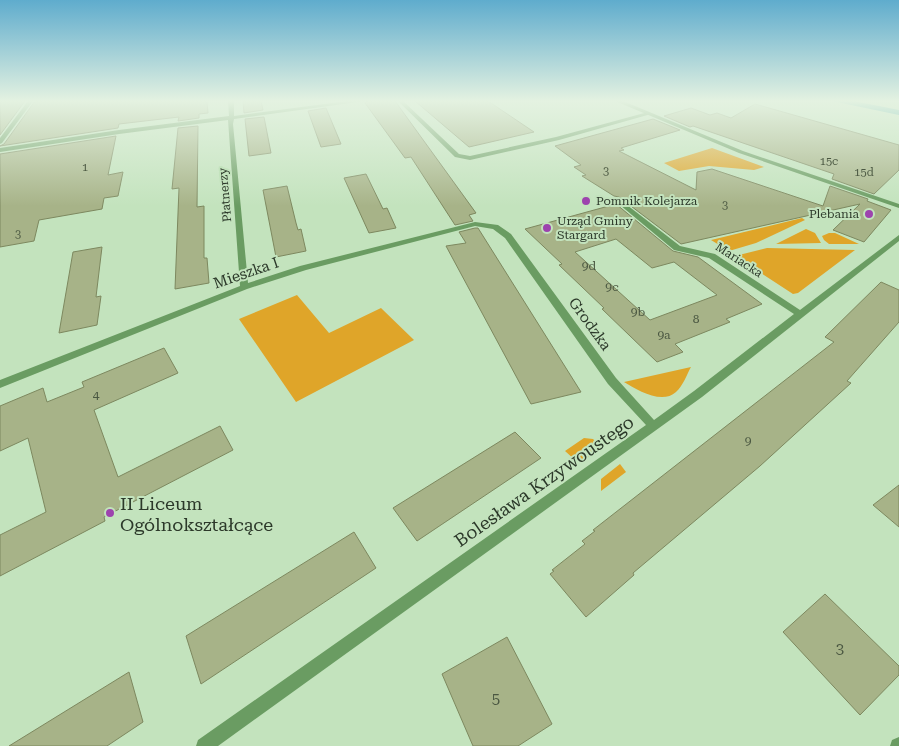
<svg xmlns="http://www.w3.org/2000/svg" width="899" height="746" font-family="'Roboto Serif',serif">
  <rect width="100%" height="100%" fill="#c3e3bd"/>
  <path fill="#dfa529" d="M712 148 764 167 754 170 709 166 679 171 664 163Z
    M802 218 805 220 756 243 729 251 711 240Z
    M806 229 815 233 821 243 776 244Z
    M829 233H835L859 244H829L824 240 822 236Z
    M767 248 855 250 798 293 793 294 735 256Z
    M297 295 329 333 381 308 414 340 296 402 239 319Z
    M691 367C687 374 683 386 676 392 662 405 637 390 624 382Z
    M584 438 593 439 602 448 584 460H575L565 451Z
    M620 464 626 472 601 491V479Z"/>
  <path fill="#319fa5" d="M832 101H854L899 110V115Z"/>
  <path fill="#a7b388" stroke="#7d885f" fill-rule="evenodd" d="M0 101H25L0 135Z
    M35 101H207L208 113 199 114V118L178 121 179 117 119 124 118 128 0 146 4 144Z
    M243 101H261L263 110 244 113Z
    M367 101H395L476 213 469 215 473 221 455 225 411 157 405 158 365 103Z
    M415 101H488L534 132 469 147Z
    M755 104 899 145V170L874 194 832 179 834 174 693 126 690 127 664 116 691 108 710 115 717 113 731 118Z
    M326 108 341 144 321 147 308 111Z
    M264 117 271 153 249 156 245 119Z
    M653 119 680 130 621 148 624 150 619 151 696 190 697 172 712 169 823 206 830 186 868 199 867 201 891 210 864 242 833 230 860 204 681 244 619 197 614 196 582 176 586 175 574 167 581 165 555 146Z
    M198 126 197 207 204 206V258H207L209 283 175 289 179 188 172 189 178 128Z
    M116 136 108 175 123 172 118 196 104 198 102 209 39 220 34 241 0 247V154Z
    M366 174 383 209 387 208 396 228 369 233 344 178Z
    M287 186 296 223 298 230 301 229 306 251 276 257 263 190Z
    M616 204 673 251 698 257 762 304 726 319 730 322 675 344 683 352 657 362 602 309 604 308 559 265 562 264 525 229ZM616 239 652 268 674 262 717 295 650 320 575 252Z
    M475 228H478L581 392 531 404 446 246 466 243 459 232Z
    M102 247 96 297 101 296 97 325 59 333 73 252Z
    M881 282 899 290V322L847 381 851 383 760 466 633 573 634 575 586 617 550 574 554 571 552 570 585 544 582 541 595 531 593 530 834 342 825 337Z
    M164 348 178 373 94 410 118 477 220 426 233 450 104 517 105 521 0 576V535L46 512 28 438 0 451V406L43 388 47 402 84 387 82 382Z
    M515 432 541 458 417 541 393 508Z
    M899 485V527L873 505Z
    M354 532 376 568 201 684 186 636Z
    M825 594 899 666V675L860 715 783 632Z
    M507 637 552 724 518 746H473L442 674Z
    M129 672 143 722 107 746H9Z"/>
  <g fill="none" stroke-linecap="round" stroke-linejoin="round">
    <path fill="#6a9c62" fill-rule="evenodd" d="M28 101H33L2 143 0 144V138Z
      M228 101H234V116L347 101H365L234 119 233 124 248 283 300 266 475 222 498 225 511 234 616 378 654 420 694 391 794 314 709 258 674 250 614 200V198H618L680 246 715 254 800 310 899 235V241L702 397 218 746H196L198 740 646 425 608 384 505 238 493 229 475 226 306 270 247 289 0 388V380L240 286 228 120 119 134 0 152V148L119 130 229 116Z
      M398 101H403L459 154 470 156 556 137 648 112 651 114 559 140 470 160 455 157Z
      M899 737V746H890L892 740Z"/>
    <path fill="#6a9c62" fill-rule="evenodd" d="M615 101H623L743 151 899 204V208L739 153Z"/>
  </g>
  <linearGradient id="sky" x2="0" y2="1"><stop stop-color="#5faccd"/><stop offset="0.49" stop-color="#e4f2e1"/><stop offset="1" stop-color="#e4f2e1" stop-opacity="0"/></linearGradient>
  <rect width="899" height="206" fill="url(#sky)"/>
  <g fill="#9d43ae" stroke="#c3e3bd" stroke-width="2">
    <circle cx="586" cy="201" r="5"/>
    <circle cx="869" cy="214" r="5"/>
    <circle cx="547" cy="228" r="5"/>
    <circle cx="110" cy="513" r="5"/>
  </g>
  <g text-anchor="middle" dominant-baseline="central" stroke-width="4" stroke-linejoin="round" paint-order="stroke">
    <g font-size="11" fill="#4b5842">
      <text x="829" y="161">15c</text>
      <text x="85" y="167">1</text>
      <text x="606" y="171">3</text>
      <text x="864" y="172">15d</text>
      <text x="725" y="205">3</text>
      <text x="18" y="234">3</text>
    </g>
    <g font-size="12" fill="#2c392a" stroke="#c3e3bd">
      <text transform="translate(225 195) rotate(-95)">Płatnerzy</text>
      <text transform="translate(739 260) rotate(33)">Mariacka</text>
    </g>
    <g font-size="12" fill="#2c392a" stroke="#c3e3bd" text-anchor="start">
      <text x="596" y="201">Pomnik Kolejarza</text>
      <text x="859" y="214" text-anchor="end">Plebania</text>
      <text x="557" y="221">Urząd Gminy<tspan x="557" dy="14">Stargard</tspan></text>
    </g>
    <g font-size="12" fill="#4b5842">
      <text x="589" y="266">9d</text>
      <text x="612" y="287">9c</text>
      <text x="638" y="312">9b</text>
      <text x="696" y="319">8</text>
      <text x="664" y="335">9a</text>
      <text x="96" y="395">4</text>
      <text x="748" y="441">9</text>
    </g>
    <g font-size="15" fill="#2c392a" stroke="#c3e3bd">
      <text transform="translate(246 273) rotate(-19)">Mieszka I</text>
      <text transform="translate(590 324) rotate(54)">Grodzka</text>
    </g>
    <g font-size="15" fill="#4b5842">
      <text x="840" y="649">3</text>
      <text x="496" y="699">5</text>
    </g>
    <g font-size="18" fill="#2c392a" stroke="#c3e3bd">
      <text transform="translate(544 481) rotate(-35)">Bolesława Krzywoustego</text>
    </g>
    <g font-size="18" fill="#2c392a" stroke="#c3e3bd" text-anchor="start">
      <text x="120" y="503">II Liceum<tspan x="120" dy="21">Ogólnokształcące</tspan></text>
    </g>
  </g>
</svg>
